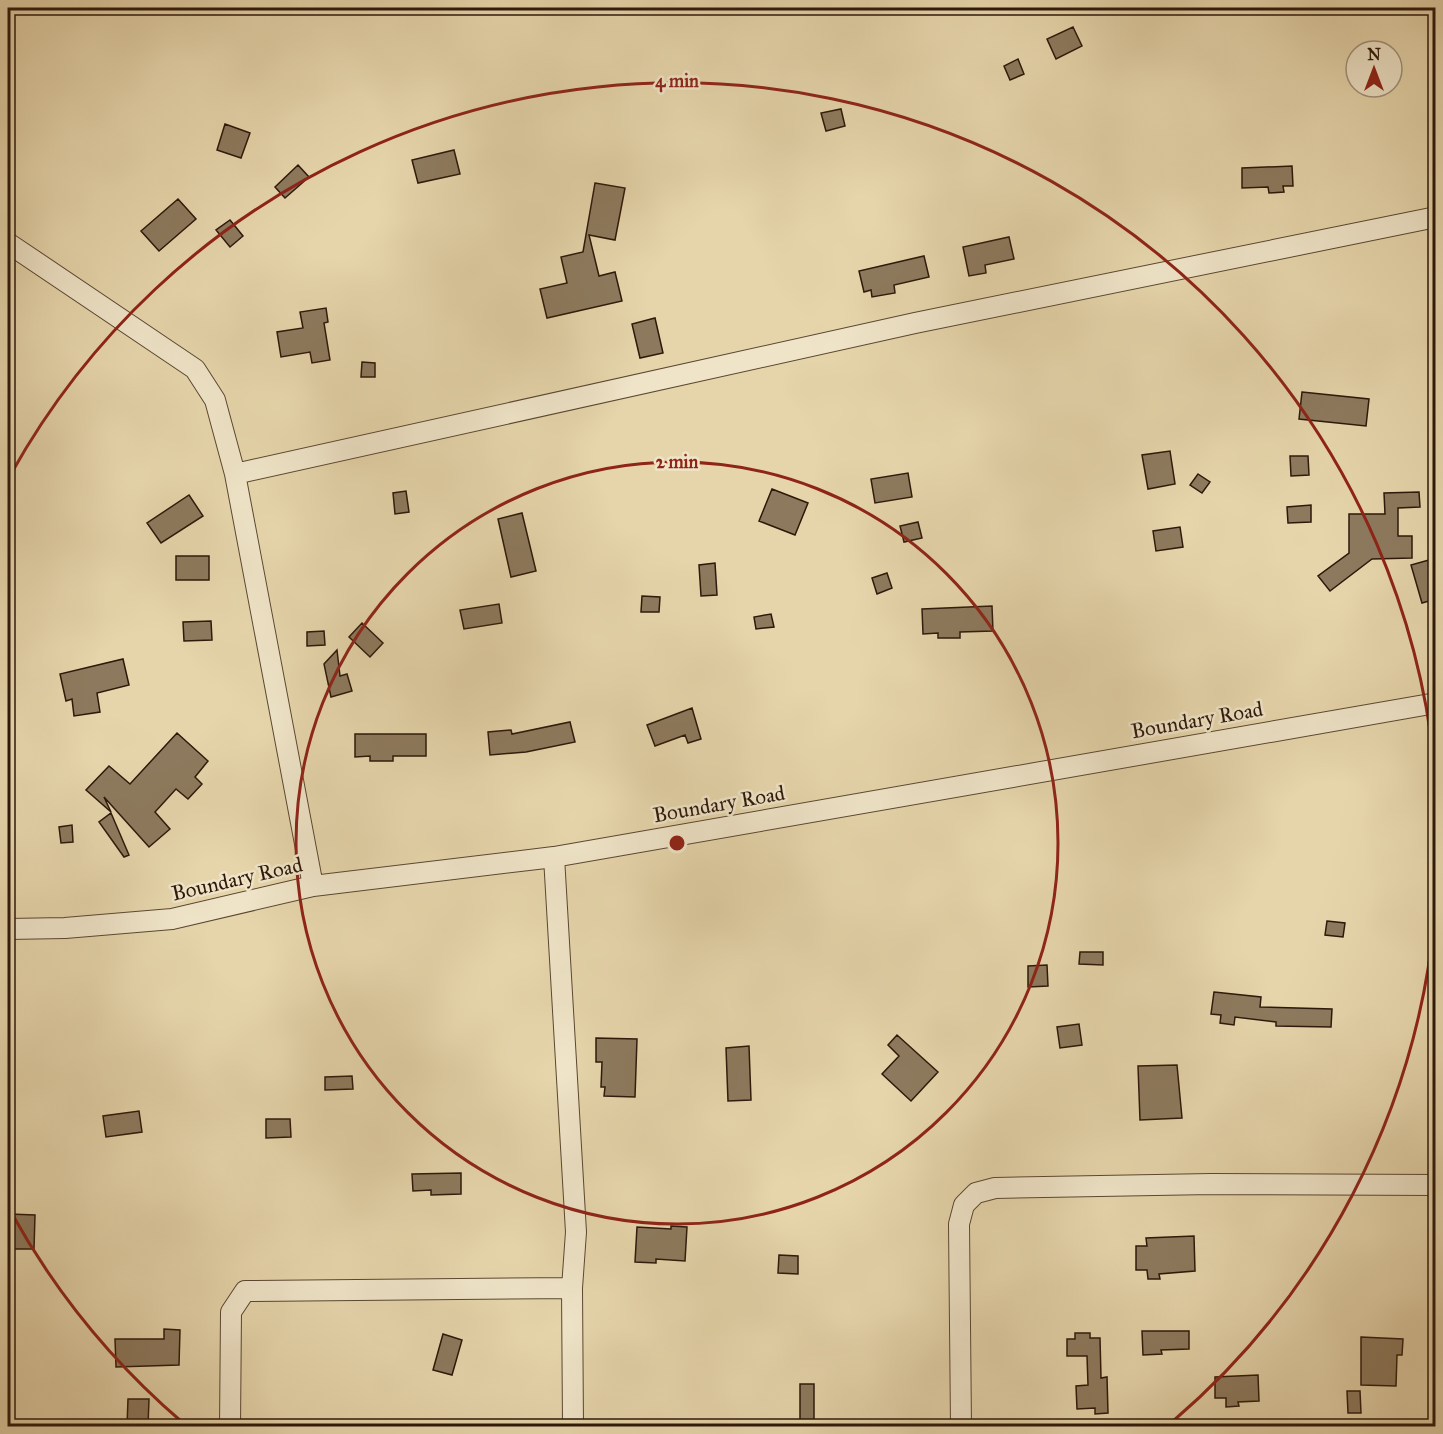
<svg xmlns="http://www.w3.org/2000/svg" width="1443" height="1434" font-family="'IM FELL Great Primer',serif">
  <rect width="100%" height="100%" fill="#e6d5ab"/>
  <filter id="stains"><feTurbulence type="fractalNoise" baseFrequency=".00333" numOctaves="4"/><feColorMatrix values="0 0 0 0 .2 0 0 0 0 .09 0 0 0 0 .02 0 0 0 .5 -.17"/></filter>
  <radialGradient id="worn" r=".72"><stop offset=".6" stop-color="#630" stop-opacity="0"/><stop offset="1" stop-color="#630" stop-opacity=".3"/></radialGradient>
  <path fill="#8d7a5e" stroke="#2d180a" stroke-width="1.5" d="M1073 27 1082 46 1056 59 1047 39Z
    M1018 59 1024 74 1010 80 1004 66Z
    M841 109 845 126 826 131 821 113Z
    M225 124 250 133 241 158 217 150Z
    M454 150 460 174 418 183 412 160Z
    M298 165 309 177 285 198 275 187Z
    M1292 166 1293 186H1283L1284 192 1269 193 1268 187 1242 188V168Z
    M595 183 625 188 615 240 589 235 599 276 615 272 622 301 547 318 540 289 567 283 561 257 583 252Z
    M178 199 196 219 159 251 141 231Z
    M230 220 243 236 230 247 216 230Z
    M1009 237 1014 259 985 265 986 273 969 276 963 247Z
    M924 256 929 277 894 285 895 293 872 297 871 290 864 292 859 271Z
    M326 308 328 322 324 323 330 360 312 363 310 352 281 357 277 332 303 328 300 312Z
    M655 318 663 353 640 358 632 324Z
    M362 362 375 363V377H361Z
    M1302 392 1369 399 1366 426 1299 419Z
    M1170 451 1175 484 1148 489 1142 455Z
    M1290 456H1308L1309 475 1291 476Z
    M908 473 912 497 875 503 871 479Z
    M1198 474 1210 482 1202 493 1190 485Z
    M772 489 808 503 795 535 759 521Z
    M406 491 409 512 395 514 393 493Z
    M1419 492 1420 507 1398 508V536H1412V558L1372 559 1330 591 1318 576 1349 553V514H1385L1384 493Z
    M189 495 203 516 161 543 147 523Z
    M1311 505V522L1288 523 1287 507Z
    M522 513 536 571 511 577 498 519Z
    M918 522 922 538 904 542 900 526Z
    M1180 527 1183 547 1156 551 1153 531Z
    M176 556H209V580H176Z
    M1436 558V599L1422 603 1411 565Z
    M715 563 717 595 701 596 699 565Z
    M887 573 892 588 877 594 872 578Z
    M642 596 660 597 659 612H641Z
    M499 604 502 623 464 629 460 610Z
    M992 606 993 631 960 632V638H938V633L923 634 922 609Z
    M771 614 774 627 756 629 754 617Z
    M211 621 212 640 184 641 183 622Z
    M362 623 383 643 370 657 349 637Z
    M324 631 325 645 307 646V632Z
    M337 650 340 676 347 674 352 691 331 697 324 664Z
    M123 659 129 685 97 693 100 712 74 716 72 699 66 701 60 674Z
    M692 708 701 739 688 743 685 735 655 746 647 725Z
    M570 722 575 742 526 752 490 755 488 732 511 730 512 734Z
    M177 733 208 761 195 777 202 784 188 799 176 789 155 812 170 829 149 847 104 797 111 812 86 790 109 766 130 784Z
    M355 734H426V756H393V761H370V756L355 757Z
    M111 813 129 855 124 857 99 822Z
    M72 825 73 842 61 843 59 827Z
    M1327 921 1345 923 1343 937 1325 935Z
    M1080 952H1103V965L1079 964Z
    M1047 965 1048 986 1028 987V966Z
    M1214 992 1261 997 1260 1007 1332 1009 1331 1027 1276 1026V1022L1235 1017 1234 1025 1220 1023 1221 1015 1211 1014Z
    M1079 1024 1082 1045 1060 1048 1057 1027Z
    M897 1035 938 1072 911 1101 882 1074 899 1056 888 1045Z
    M596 1038 637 1039 635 1097 604 1096 605 1087H601L602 1062H596Z
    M749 1046 751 1100 728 1101 726 1048Z
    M1177 1065 1182 1118 1140 1120 1138 1066Z
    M352 1076 353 1089 325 1090V1077Z
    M139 1111 142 1132 106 1137 103 1116Z
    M266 1119H290L291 1137 266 1138Z
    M461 1173V1194L431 1195V1190L413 1191 412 1174Z
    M9 1214 35 1215 34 1249H8Z
    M671 1226 687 1227 685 1261 656 1259V1263L635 1262 637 1227 671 1229Z
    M1194 1236 1195 1271 1159 1274 1160 1279H1148L1147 1270H1136V1246H1147L1146 1238Z
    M779 1255 798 1256V1274L778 1273Z
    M164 1329 180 1330 179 1365 116 1367 115 1339H164Z
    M1142 1331H1189V1349L1161 1350 1162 1354 1143 1355Z
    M1075 1333H1090V1338H1100L1101 1378 1107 1377 1108 1413 1095 1414V1408L1077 1409 1076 1386 1088 1385 1087 1356H1067V1339H1075Z
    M443 1334 462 1340 452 1375 433 1370Z
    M1361 1337 1403 1339 1402 1355H1397L1396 1386 1361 1385Z
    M1258 1375 1259 1401 1238 1402 1239 1406 1226 1407V1398H1215V1377Z
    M800 1384H814V1426H800Z
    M1347 1391H1360L1361 1413H1348Z
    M128 1399H149L148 1426H127Z"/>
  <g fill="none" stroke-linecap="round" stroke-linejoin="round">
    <defs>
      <path id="minor" d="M8 243 195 369 215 400 235 474 313 886
        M235 474 915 323 1436 217
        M554 857 576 1232 572 1288 573 1426
        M8 929 65 928 172 919 313 886 554 857 1436 703
        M230 1426 231 1312 245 1291 572 1288
        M961 1426 959 1224 964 1205 976 1193 995 1188 1211 1184 1436 1185"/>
    </defs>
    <use href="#minor" stroke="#5b4732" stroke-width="22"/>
    <use href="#minor" stroke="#efe4c8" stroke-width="20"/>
  </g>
  <g fill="none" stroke="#8f2418" stroke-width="3">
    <circle cx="677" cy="843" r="381"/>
    <path d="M1435 916A762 762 0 0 1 1172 1422M182 1422A762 762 0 0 1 11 1212M11 474A762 762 0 0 1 1435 770"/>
  </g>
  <g text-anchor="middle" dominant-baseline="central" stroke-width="5" stroke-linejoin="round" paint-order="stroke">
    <g font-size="21" fill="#2d180a" stroke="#efe4c8">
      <text transform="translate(1197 720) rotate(-10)">Boundary Road</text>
      <text transform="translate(719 804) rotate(-10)">Boundary Road</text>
      <text transform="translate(237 879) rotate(-13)">Boundary Road</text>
    </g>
  </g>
  <circle cx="677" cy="843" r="9" fill="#8f2418" stroke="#efe4c8" stroke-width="3"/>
  <g font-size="18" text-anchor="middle" font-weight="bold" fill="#8f2418" stroke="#efe4c8" stroke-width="5" stroke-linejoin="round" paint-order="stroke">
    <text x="677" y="87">4 min</text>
    <text x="677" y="468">2 min</text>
  </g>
  <rect width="1443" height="1434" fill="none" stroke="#e6d5ab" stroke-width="30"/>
  <rect x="9" y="9" width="1425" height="1416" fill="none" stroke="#2d180a" stroke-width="3"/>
  <rect x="15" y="15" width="1413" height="1404" fill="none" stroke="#2d180a" stroke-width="1.5"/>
  <g transform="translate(1374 69)"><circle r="28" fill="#efe4c8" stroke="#a1927c" stroke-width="1.5"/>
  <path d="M0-4.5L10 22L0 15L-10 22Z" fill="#8f2418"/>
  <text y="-9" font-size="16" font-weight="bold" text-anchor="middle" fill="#2d180a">N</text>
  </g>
  <rect width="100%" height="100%" filter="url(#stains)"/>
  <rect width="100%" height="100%" fill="url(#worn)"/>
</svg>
